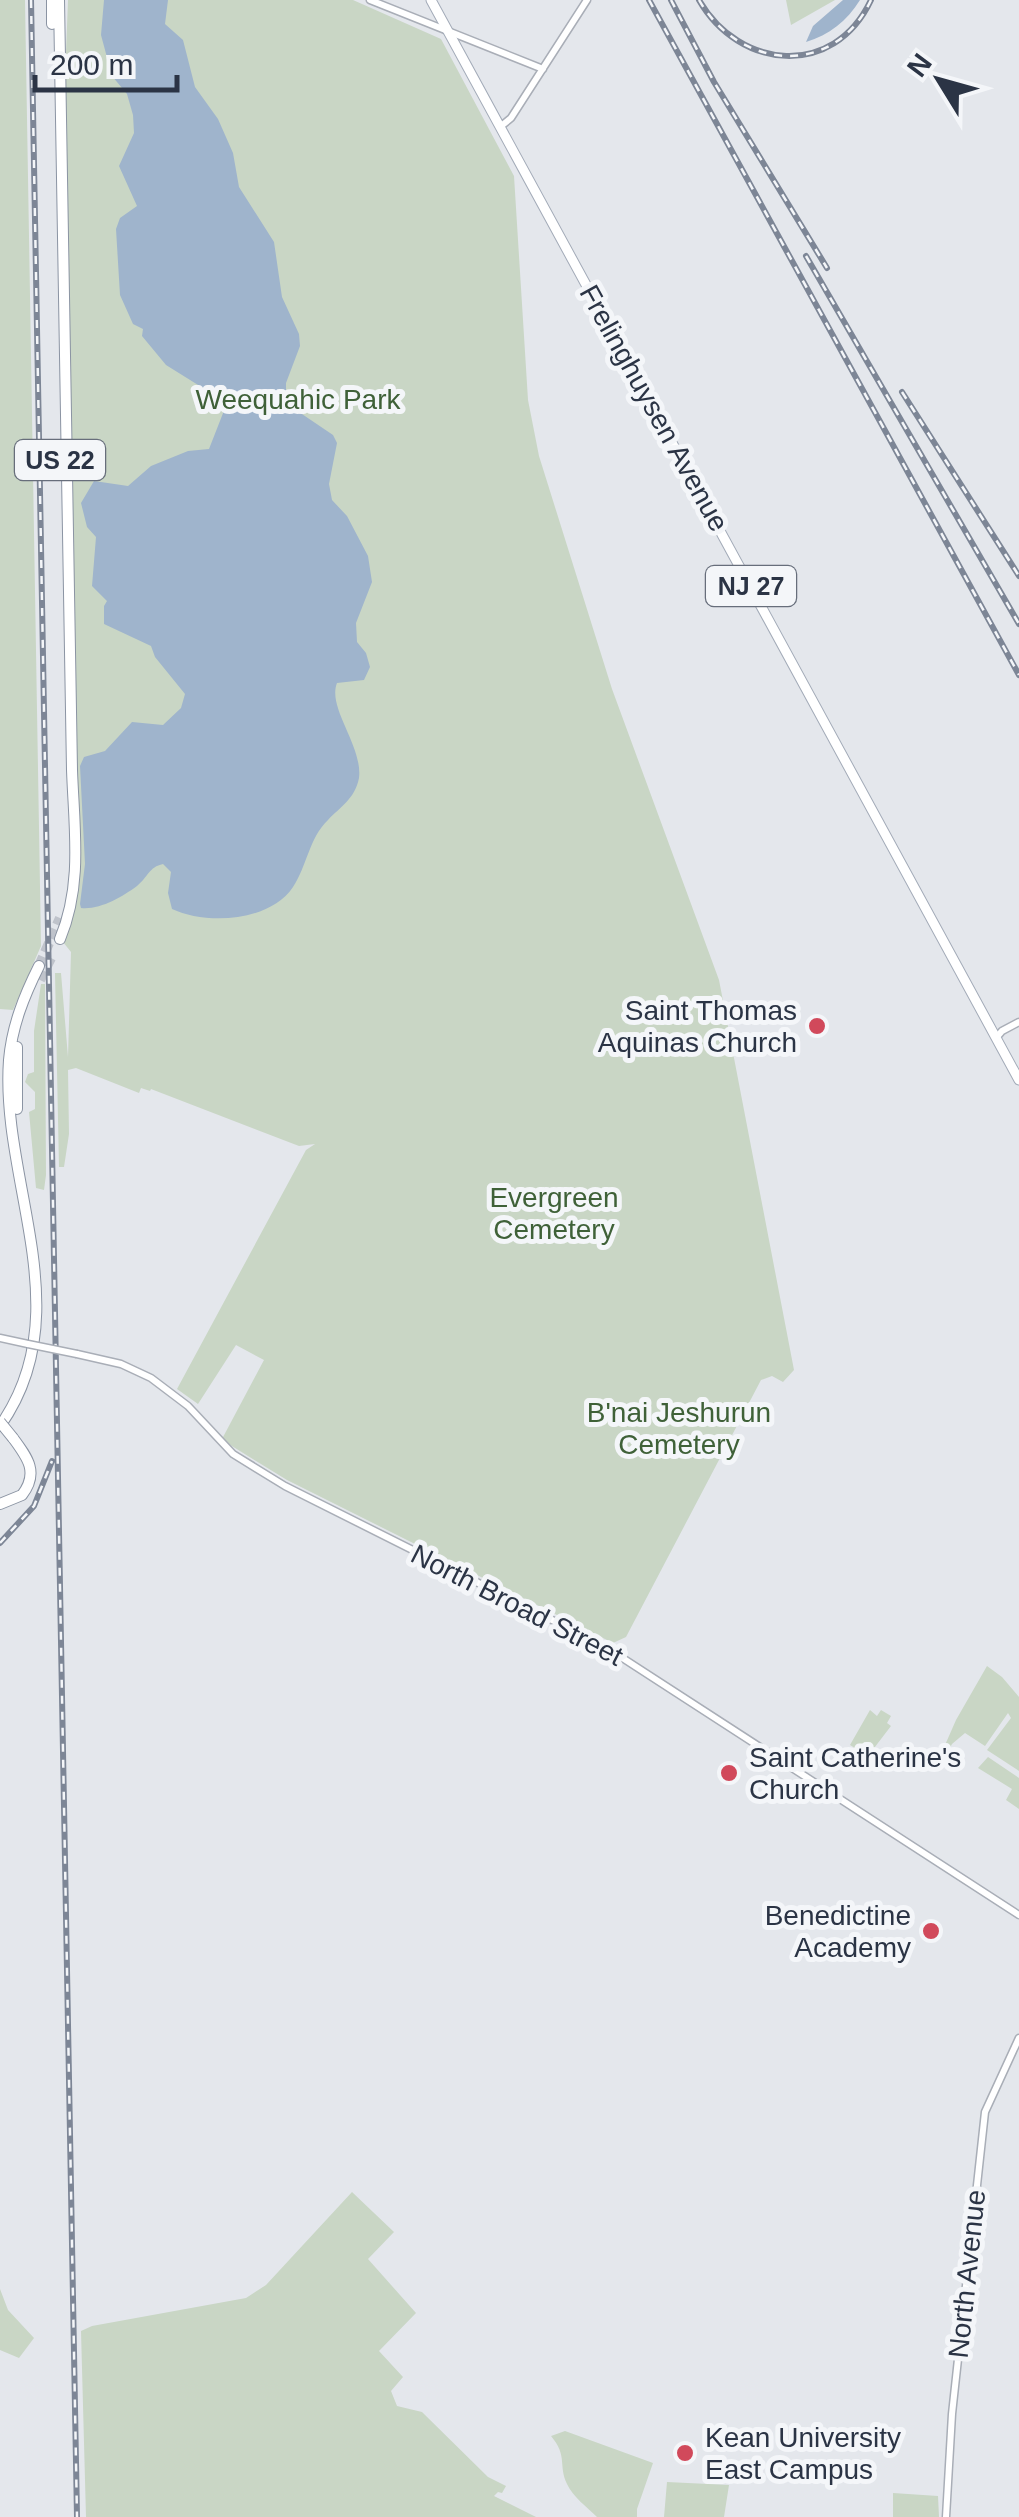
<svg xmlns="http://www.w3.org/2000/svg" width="1019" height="2517" font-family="Arial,sans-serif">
  <rect width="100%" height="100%" fill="#e4e7ec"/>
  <path fill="#c9d6c5" d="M0 0H25L41 946 13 1010 0 1009Z
    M68 0H353L441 39 514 176 528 400 539 456 612 689 719 980 794 1370 783 1382 772 1376 761 1380 626 1637 613 1643 287 1480 227 1443 222 1439 264 1360 236 1345 198 1404 177 1389 306 1150 315 1144 299 1146 151 1089 150 1091 141 1088 139 1093 76 1068 68 1070 69 1134 64 1167H59L55 973H61L68 1057 71 952 63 942 79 878 75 773 65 79Z
    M786 0H835L791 25Z
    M41 984H45L46 1175 44 1190 36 1188 29 1112 35 1109V1092L25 1082 28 1074 34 1072V1031Z
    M987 1666 1002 1677 1019 1697V1771L987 1750 1011 1718 1008 1713 985 1746 965 1733 952 1744 941 1765 938 1761 956 1720Z
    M870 1710 877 1716 881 1710 891 1716 887 1723 891 1726 868 1756 850 1745Z
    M988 1757 1019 1778V1809L1006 1800 1012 1789 978 1768Z
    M352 2192 394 2232 368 2259 416 2313 379 2351 403 2377 391 2391 397 2406 422 2412 488 2477 506 2486 502 2493 498 2492 494 2496 536 2517H86L81 2331 92 2326 246 2298 266 2285Z
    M0 2289 8 2310 34 2338 19 2358 0 2350Z
    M565 2431 653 2463 637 2509V2517H597C587 2507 573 2497 567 2484 558 2465 568 2456 551 2436Z
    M667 2482 729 2485 724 2517H664Z
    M893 2493 938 2496 939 2517H893Z"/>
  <path fill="#9fb4cc" d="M104 0H168L165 24 183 40 195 87 218 119 233 153 239 187 274 242 282 297 299 334 300 346 286 383V398L296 410 333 435 337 443 329 484 332 500 347 516 368 556 372 582 356 623 357 642 366 653 370 667 364 680 337 683C327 708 363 746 359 778 355 799 340 807 328 820 309 838 307 866 293 887 270 922 206 925 172 909L168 893 171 872 163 864C149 867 148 877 137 886 122 897 100 910 81 908L80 904 85 864 80 766 84 757 105 751 132 722 163 725 181 708 185 694 155 657 151 646 104 624V606L107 601 92 586 96 537 87 527 81 503 94 481 128 486 151 466 188 451 209 449 227 403 166 365 142 336 143 329 133 324 120 295 116 229 120 218 137 206 119 166 134 133 133 115 127 94 112 76 101 35Z
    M843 0H860C847 21 829 35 806 42L813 26Z"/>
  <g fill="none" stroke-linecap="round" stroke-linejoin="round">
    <path stroke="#bfc3cb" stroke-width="10" stroke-dasharray="10 5" stroke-linecap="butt" d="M39 966 60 918
      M40 980 51 958"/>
    <defs>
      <path id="secondary" d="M370 0 543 69
        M500 127 511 118 587 0
        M996 1038 1002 1031 1019 1022
        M0 1338 28 1344
        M77 1354 121 1364 151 1378 188 1406 233 1454 285 1486 604 1646 1019 1915
        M946 2517 952 2414 985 2112 1019 2038"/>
      <path id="primary" d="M431 0 1019 1080"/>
      <path id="highway" d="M59 0 72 770C74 828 83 884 60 939
        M52 24V0
        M17 1047V1109
        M0 1426C81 1312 0 1182 9 1060 12 1026 24 996 39 966
        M0 1504 22 1495C39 1473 28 1458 13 1438"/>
    </defs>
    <use href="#secondary" stroke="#a9aeb7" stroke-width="9"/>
    <use href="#primary" stroke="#a3abb8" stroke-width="11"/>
    <use href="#highway" stroke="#8b94a3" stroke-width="12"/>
    <use href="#secondary" stroke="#fff" stroke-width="6"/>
    <use href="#primary" stroke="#fff" stroke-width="9"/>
    <use href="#highway" stroke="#fff" stroke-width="10"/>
    <defs>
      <path id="rail" d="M31 0 77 2517
        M649 0 1019 675
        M671 0 714 82 827 268
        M699 0C739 70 834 79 871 0
        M806 256 1019 624
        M902 392 1019 576
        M0 1543 34 1506 52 1461"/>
    </defs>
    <use href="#rail" stroke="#7d8696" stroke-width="6"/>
    <use href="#rail" stroke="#f4f6f9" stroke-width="2.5" stroke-dasharray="8" stroke-linecap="butt"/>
    <defs>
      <path id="secondary-bridge" d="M28 1344 77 1354"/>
      <path id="highway-bridge" d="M0 1422 13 1438"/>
    </defs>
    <use href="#secondary-bridge" stroke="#a9aeb7" stroke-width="9" stroke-linecap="butt"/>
    <use href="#highway-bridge" stroke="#8b94a3" stroke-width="12" stroke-linecap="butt"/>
    <use href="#secondary-bridge" stroke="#fff" stroke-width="6"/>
    <use href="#highway-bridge" stroke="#fff" stroke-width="10"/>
  </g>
  <g fill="#d1495b" stroke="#f4f6f9" stroke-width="4">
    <circle cx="817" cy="1026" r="10"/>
    <circle cx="729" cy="1773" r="10"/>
    <circle cx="931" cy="1931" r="10"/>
    <circle cx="685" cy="2453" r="10"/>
  </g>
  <g text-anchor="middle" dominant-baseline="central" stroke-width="10" stroke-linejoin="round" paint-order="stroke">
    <g fill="#f4f6f9" stroke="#676e7b" stroke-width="2.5">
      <rect x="15" y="440" width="90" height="40" rx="8"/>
      <rect x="706" y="566" width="90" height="40" rx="8"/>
    </g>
    <g font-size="25" font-weight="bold" fill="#2b3445">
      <text x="60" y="460">US 22</text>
      <text x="751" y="586">NJ 27</text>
    </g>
    <g font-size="28" fill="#3f6138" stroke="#f4f6f9">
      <text x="298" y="399">Weequahic Park</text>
      <text x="554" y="1197">Evergreen<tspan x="554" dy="32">Cemetery</tspan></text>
      <text x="679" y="1412">B'nai Jeshurun<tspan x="679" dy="32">Cemetery</tspan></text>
    </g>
    <g font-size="28" fill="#2b3445" stroke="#f4f6f9">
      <text transform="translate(654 408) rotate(61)">Frelinghuysen Avenue</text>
      <text transform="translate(517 1605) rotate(27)">North Broad Street</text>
      <text transform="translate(967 2274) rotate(-84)">North Avenue</text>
    </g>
    <g font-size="28" fill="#2b3445" stroke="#f4f6f9" text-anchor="end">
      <text x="797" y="1010">Saint Thomas<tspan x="797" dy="32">Aquinas Church</tspan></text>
      <text x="749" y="1757" text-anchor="start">Saint Catherine's<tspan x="749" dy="32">Church</tspan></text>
      <text x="911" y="1915">Benedictine<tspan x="911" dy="32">Academy</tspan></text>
      <text x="705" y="2437" text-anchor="start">Kean University<tspan x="705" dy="32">East Campus</tspan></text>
    </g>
  </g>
  <g transform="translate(939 80) rotate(307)" stroke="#f4f6f9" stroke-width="8" paint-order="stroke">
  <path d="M0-8L18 38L0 25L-18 38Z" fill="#2b3445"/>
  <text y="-15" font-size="28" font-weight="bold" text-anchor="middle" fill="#2b3445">N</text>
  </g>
  <path d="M35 75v15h142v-15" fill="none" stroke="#2b3445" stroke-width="5"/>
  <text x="50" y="75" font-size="30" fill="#2b3445" stroke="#f4f6f9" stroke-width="8" paint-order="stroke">200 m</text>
</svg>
